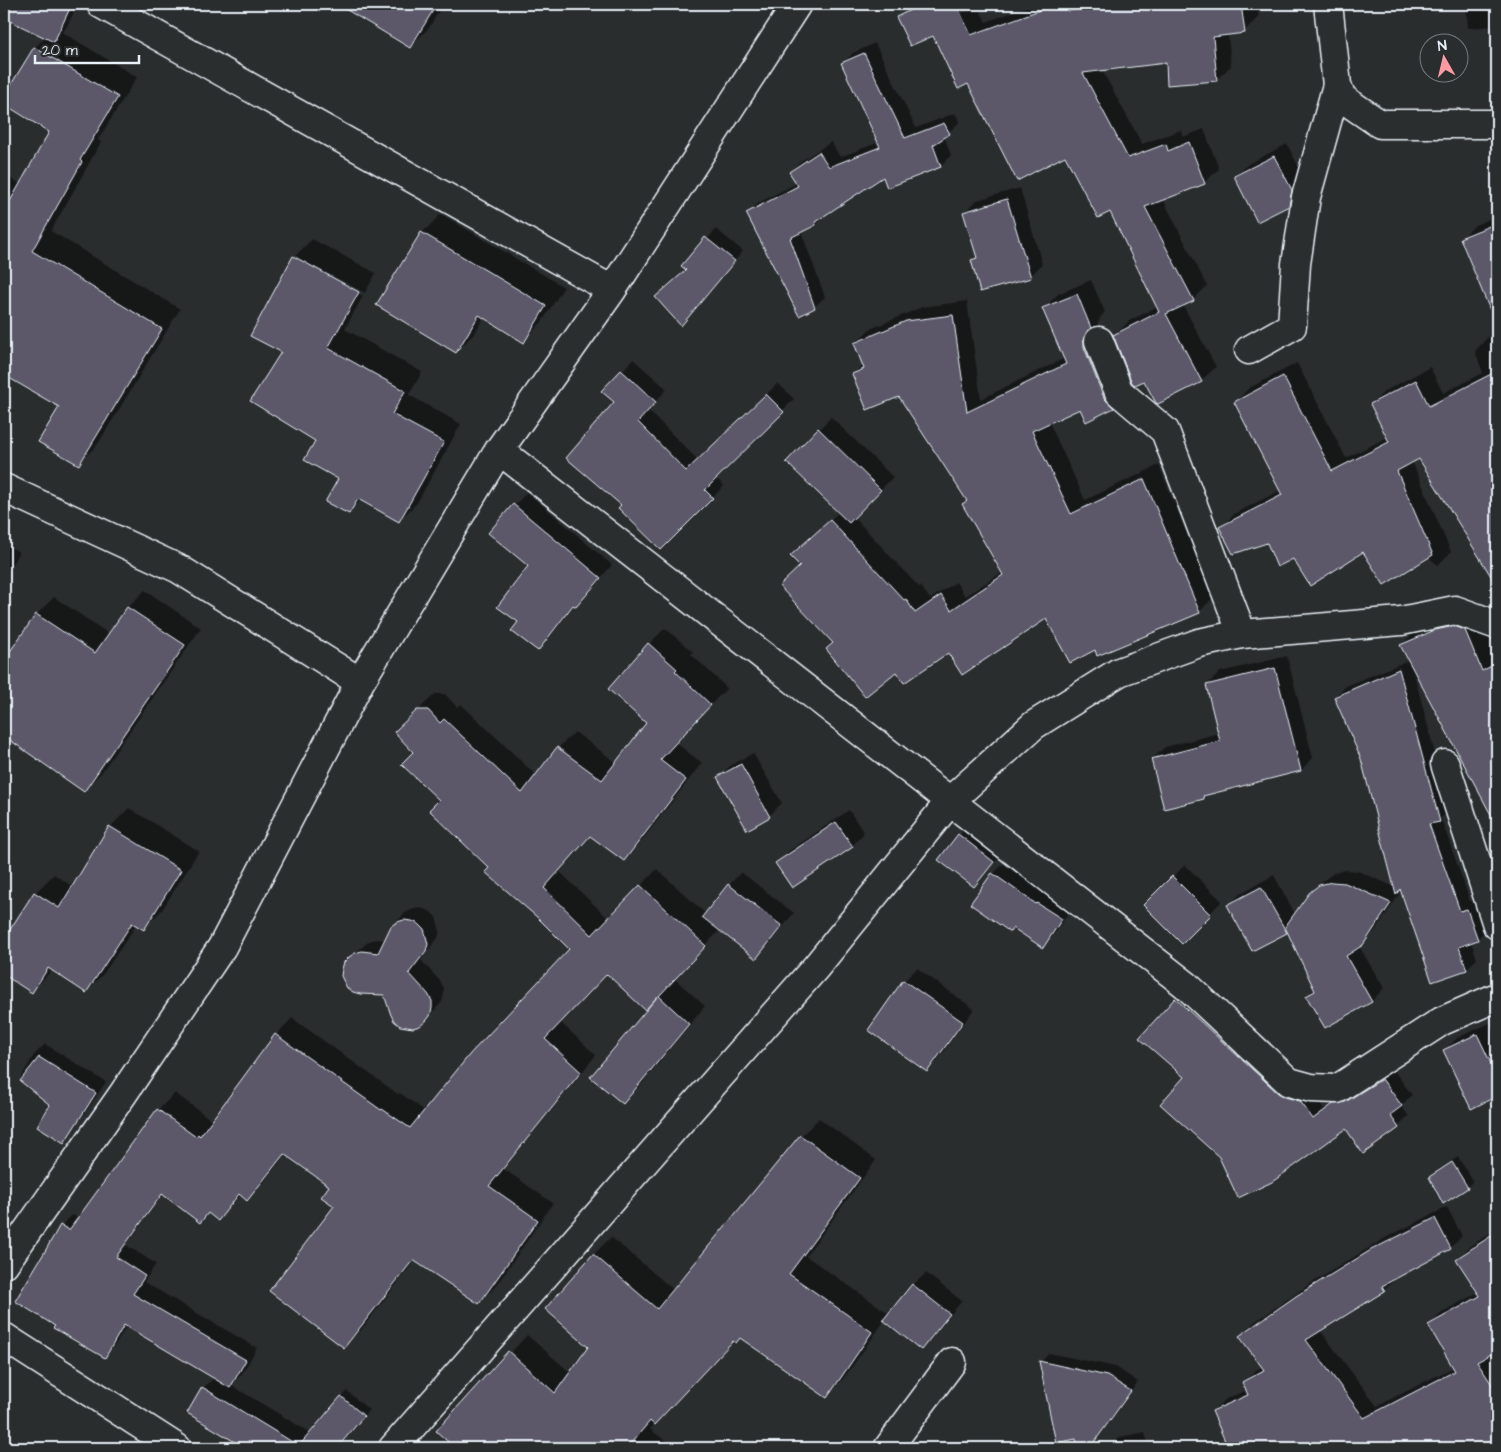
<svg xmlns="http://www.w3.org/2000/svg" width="1501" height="1452" font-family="'Architects Daughter',sans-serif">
  <rect width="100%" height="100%" fill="#2a2d2e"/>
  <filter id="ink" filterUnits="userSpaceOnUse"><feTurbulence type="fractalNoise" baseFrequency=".02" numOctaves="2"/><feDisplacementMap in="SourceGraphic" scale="10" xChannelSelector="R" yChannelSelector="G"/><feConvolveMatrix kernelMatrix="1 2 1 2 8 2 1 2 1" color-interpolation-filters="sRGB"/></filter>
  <g filter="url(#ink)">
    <path fill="#0007" d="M15 4H78L66 28 62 32 137 77 98 140 101 142 51 231 180 309 98 444 78 464 60 407 4 373V353L6 349 4 348V206L12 210 13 208 4 203V175L21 184 51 131 4 103V98L35 47 46 37 8 19Z
      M340 4H443L429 28 410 46Z
      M1034 4H1257L1259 17 1244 31 1228 34 1231 66 1216 80 1167 62 1102 70 1142 144 1181 130 1183 137 1204 129 1219 169 1204 183 1163 199 1207 286 1193 300 1183 305 1216 367 1201 381 1158 403 1145 379 1115 335 1129 321 1158 306 1110 210 1066 155 945 15 980 10 986 22Z
      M1466 4H1497V26L1468 28Z
      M875 43 916 128 955 113 960 122 944 136 951 155 941 166 884 175 826 213 816 224 801 231 825 297 814 307 748 214 758 203 797 183 790 172 801 161 831 142 840 157 879 142 842 64 853 53Z
      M1287 144 1304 177 1301 192 1288 205 1235 176 1248 164Z
      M1020 188 1042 264 1030 277 973 260 977 256 965 212 977 200Z
      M441 214 564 287 542 322 524 341 484 317 475 333 456 352 378 305 422 233Z
      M1497 216V324L1461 239 1475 225Z
      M716 229 743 251 690 315 687 269 683 266Z
      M312 239 376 273 365 293 298 258V261L363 296 345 329 422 372 409 395 461 424 417 503 399 521 361 500 348 513 340 478 317 441 282 352 294 257Z
      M1091 280 1105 312 1100 318 1098 323V332L1128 393 1113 407 1087 421 1080 407 1049 422 1085 500 1159 465 1213 598 1199 612 1095 648 1047 618 948 651 834 643 801 566 806 542 839 512 787 462 831 417 893 477 854 517 919 587 921 586 930 599 956 582 965 596 1003 572 964 504 967 500 899 395 854 374 864 364 855 343 870 329 922 307 967 301 981 399 1065 358 1044 308 1058 294Z
      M1497 334V583L1420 457 1412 461 1451 552 1438 565 1428 557 1364 550 1294 557 1267 541 1221 528 1234 514 1281 490 1235 402 1249 388 1297 363 1346 458 1388 437 1371 404 1385 391 1430 367 1443 393 1483 373 1475 351 1488 337Z
      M633 359 667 389 648 410 699 461 778 383 794 399 716 478 724 486 661 548 623 505 616 402 622 371Z
      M527 492 612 565 588 593 575 604 550 637 538 650 519 622 530 566 490 532Z
      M4 543 19 552 4 579Z
      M145 590 201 628 101 773 84 790 11 739 4 748V663L37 614 54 597 109 634 128 607Z
      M1481 614 1497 652V823L1413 666H1412L1450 810 1441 818 1470 901 1478 899 1488 929 1477 939 1471 941 1477 959 1466 969 1402 890 1375 931 1359 946 1384 988 1372 1001 1325 1027 1307 996 1315 988 1288 930 1286 932 1229 905 1241 893 1274 875 1295 914 1310 894 1323 881 1333 873 1345 870 1358 871 1395 887 1362 759 1335 697 1346 686 1409 660 1401 645 1418 629Z
      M665 628 693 652 691 654 727 688 675 742 702 763 640 843 624 860 591 835 559 871 609 919 657 869 706 914 729 885 741 872 794 913 768 945 756 957 720 930 674 978 705 1006 640 1086 623 1102 659 998 607 973 560 1022 596 1055 504 1169 553 1203 496 1286 479 1303 415 1260 361 1330 344 1346 336 1206 330 1186 286 1154 263 1183 247 1199 241 1195 218 1219 209 1212 121 1161 158 1110 175 1093 213 1121 276 1035 292 1018 398 1094 400 1093 425 1111 570 949 491 868 440 800 414 752 412 716 435 694H445L457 707 461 704 537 776 558 748 575 732 617 763 648 723 649 644Z
      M1287 656 1313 758 1301 770 1209 793 1204 798 1165 808 1152 759 1165 747 1219 733 1207 685 1220 672Z
      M753 753 782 803 769 816 719 777 731 765Z
      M129 808 199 851 162 910 144 928 137 924 104 973 86 992 52 970 32 992 4 974V942L35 893 54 874 73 887 110 827Z
      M849 810 864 833 852 846 777 863 789 851Z
      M971 823 1006 849 986 873 974 885 959 835Z
      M1003 864 1047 895 1048 894 1071 909 1053 936 1043 946 993 874Z
      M1185 865 1222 901 1182 942 1144 905Z
      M418 908 425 909 431 912 436 917 440 931 438 938 421 960 440 981 444 988V995L442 1002 425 1021 385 994 350 958 369 941 376 939 385 940 392 926 405 913 411 910Z
      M917 968 974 1009 939 1058 927 1070 870 1029 904 981Z
      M1186 988 1311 1091 1324 1109 1344 1094 1393 1069 1412 1095 1401 1106 1409 1116 1398 1127 1364 1152 1346 1127 1271 1181 1185 1077 1176 999Z
      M1490 1023 1497 1038V1095L1472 1107 1445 1050 1457 1038Z
      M45 1044 106 1082 85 1113 75 1124 20 1079 34 1055Z
      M819 1118 876 1160 806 1256 890 1314 913 1285 926 1273 962 1301 933 1336 921 1349 885 1320 844 1378 826 1396 740 1337 733 1340 650 1429 675 1448H457L438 1431 527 1335 571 1373 590 1347 593 1255 611 1237 674 1290 801 1136Z
      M1458 1157 1473 1181 1467 1187 1443 1202 1431 1177 1436 1171Z
      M115 1173 161 1197 126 1245 156 1264 144 1282 257 1348 242 1374 231 1385 329 1444 327 1448H248L188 1412 203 1388 215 1377 127 1325 116 1344 104 1356 61 1226 72 1215 79 1218Z
      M1447 1207 1462 1236 1450 1248 1397 1278 1384 1290 1320 1330 1377 1406 1454 1367 1430 1325 1442 1312 1479 1292 1458 1259 1470 1246 1497 1229V1349L1491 1353 1497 1361V1448H1238L1236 1443 1213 1411 1226 1399 1247 1390 1243 1383 1256 1370 1263 1366 1241 1336 1253 1323 1310 1284 1385 1238Z
      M1049 1353 1116 1367 1138 1382 1091 1448H1079L1077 1438 1041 1362Z
      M347 1391 369 1410 343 1441 342 1397Z
      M1145 1432 1149 1448H1109L1120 1437Z"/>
    <path fill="#5c5869" stroke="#e8f1f8" d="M4 4H72L54 42 4 18Z
      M337 4H437L410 48Z
      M923 4H956L971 35 1056 4H1064L1067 11 1125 4H1241L1245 33 1213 37 1217 81 1167 85 1166 63 1083 73 1128 158 1166 144 1168 151 1189 142 1205 184 1145 207 1194 301 1166 314 1202 382 1158 404 1156 403 1144 381 1135 385 1132 383 1113 335 1159 312 1110 212 1098 218 1065 156 1017 181 968 84 958 89 933 36 910 46 896 17Z
      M34 47 118 97 80 160 82 162 32 251 162 329 79 465 38 442 59 407 4 375V212L49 132 4 104V96Z
      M864 53 905 138 944 123 950 134 933 145 941 167 887 188 883 177 815 222 816 225 790 238 815 308 799 316 746 213 798 186 789 172 819 152 829 167 880 147 841 63Z
      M1274 156 1292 190 1289 206 1257 222 1234 176Z
      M1007 199 1031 278 980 292 971 260 977 258 963 212Z
      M1497 223V327L1460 238Z
      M421 232 546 306 524 343 479 315 456 353 376 305Z
      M705 237 735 261 681 326 655 297 686 270 681 266Z
      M293 256 359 292 328 348 405 391 392 414 444 442 399 522 358 499 349 514 325 502 338 479 304 460 315 441 250 401 281 352 250 336Z
      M1077 294 1091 328 1087 332 1084 338V347L1104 398 1114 408 1086 422 1080 409 1032 431 1071 514 1144 479 1200 613 1097 656 1095 650 1070 663 1046 619 962 675 948 653 904 683 896 672 865 697 826 649 833 643 779 586 800 566 790 556 830 520 904 600 906 599 915 613 941 595 951 610 1003 575 962 504 967 501 899 397 867 410 852 374 864 369 854 343 906 321 953 315 967 412 1066 364 1042 308Z
      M621 370 656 402 638 422 686 471 766 394 784 412 705 490 713 498 661 550 618 508 621 505 566 458 614 402 601 391Z
      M1497 371V586L1419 459 1397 471 1433 555 1384 585 1363 552 1310 586 1293 559 1277 567 1267 543 1233 554 1219 527 1282 495 1234 402 1283 376 1332 471 1389 442 1370 404 1416 380 1429 406Z
      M818 428 881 490 849 523 786 462Z
      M513 504 601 578 576 607 573 605 538 651 511 631 518 622 497 607 528 566 488 533Z
      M127 607 185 645 84 792 4 736V660L36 614 95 653Z
      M1454 626 1465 630 1482 671 1497 663V826L1400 645 1435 630Z
      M648 643 677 669 675 671 711 705 660 760 686 780 624 861 590 836 544 888 592 935 640 885 706 946 659 996 689 1024 623 1104 590 1077 658 996 645 1010 607 974 545 1039 581 1072 489 1186 538 1220 479 1304 413 1260 344 1348 269 1291 334 1206 321 1197 329 1186 284 1154 247 1201 239 1194 218 1221 208 1213 200 1223 162 1194 116 1257 145 1276 133 1294 246 1360 230 1388 124 1325 105 1358 53 1328 55 1326 15 1301 44 1253 60 1225 69 1230 157 1109 196 1137 198 1134 200 1136 275 1034 381 1110 382 1109 410 1128 470 1054 569 949 538 918 485 872 489 868 429 810 439 800 401 764 413 752 394 732 417 710H428L440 723 444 719 522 793 557 747 602 780 646 723 608 689Z
      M1275 668 1301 771 1203 796 1204 799 1164 809 1151 759 1220 741 1206 685Z
      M1399 669 1440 822 1429 824 1460 911 1467 909 1478 940 1459 947 1467 970 1432 982 1400 889 1396 895 1361 759 1334 697Z
      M741 764 770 817 747 830 717 777Z
      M836 822 853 847 792 888 775 863Z
      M109 826 181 870 144 930 132 923 86 993 48 968 32 993 4 975V939L34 892 59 908Z
      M958 834 994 862 974 887 938 860Z
      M992 873 1036 904 1037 903 1062 919 1043 948 1013 928 1010 932 970 904Z
      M1172 876 1211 915 1182 944 1143 905Z
      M1332 882 1345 883 1391 903 1363 945 1346 956 1372 1002 1325 1028 1306 996 1315 991 1285 927 1309 893 1319 885Z
      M728 884 782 926 756 959 702 917Z
      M1261 887 1287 933 1252 951 1227 905Z
      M404 920 412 921 419 924 424 929 428 944 426 951 409 973 428 994 432 1001V1008L430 1016 426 1021 420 1026 413 1028 400 1026 394 1021 391 1015 384 995 360 994 353 992 347 988 341 976 342 969 344 962 349 957 355 953 362 951 378 953 391 926 397 922Z
      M903 980 963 1022 927 1072 868 1030Z
      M1175 998 1278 1093 1285 1097 1300 1101 1313 1119 1333 1104 1345 1102 1382 1079 1402 1106 1390 1115 1399 1128 1363 1154 1346 1129 1272 1182 1238 1198 1219 1157 1160 1104 1184 1077 1139 1038Z
      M1477 1034 1497 1076V1096L1471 1109 1443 1050Z
      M39 1057 96 1093 64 1143 37 1126 50 1105 20 1081Z
      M800 1135 860 1178 789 1274 872 1332 827 1398 740 1338 736 1343 733 1341 654 1425 650 1421 627 1448H455L436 1431 508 1351 555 1393 588 1347 545 1309 593 1254 657 1309Z
      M1452 1162 1468 1188 1443 1204 1429 1177Z
      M1435 1218 1451 1249 1382 1286 1385 1291 1306 1340 1364 1418 1455 1371 1428 1325 1480 1296 1456 1259 1497 1232V1351L1477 1362 1497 1392V1448H1228L1212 1411 1248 1395 1242 1382 1264 1370 1239 1336 1296 1296 1371 1250Z
      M912 1284 950 1314 921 1350 883 1320Z
      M1039 1361 1107 1376 1131 1391 1090 1448H1078L1076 1439 1056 1443Z
      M202 1387 299 1446 341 1396 364 1416 337 1448H245L187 1413Z"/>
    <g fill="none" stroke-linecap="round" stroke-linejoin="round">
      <defs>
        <path id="street" d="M101 4 612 290
          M1328 4 1337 85 1342 98 1380 124H1497
          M1099 341 1119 392 1165 431 1242 634
          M1249 350 1292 326 1296 264 1306 197 1337 85
          M499 450 1186 985 1289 1082 1311 1088 1337 1089 1442 1021 1497 997
          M4 488 179 569 360 682
          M1445 764 1497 925
          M4 1264 123 1094 222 947 360 682 499 450 612 290 797 4
          M393 1448 816 967 951 800 1034 725 1119 672 1199 643 1242 634 1401 621 1455 610 1497 625
          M888 1448 952 1362"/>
        <path id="secondary" d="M4 1337 177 1448"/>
      </defs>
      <use href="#street" stroke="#e8f1f8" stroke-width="31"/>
      <use href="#secondary" stroke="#e8f1f8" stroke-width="31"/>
      <use href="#street" stroke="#2a2d2e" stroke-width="28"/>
      <use href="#secondary" stroke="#2a2d2e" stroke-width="28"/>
    </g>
  </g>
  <rect width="1501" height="1452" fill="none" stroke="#2a2d2e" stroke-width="20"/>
  <rect x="10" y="10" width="1481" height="1432" fill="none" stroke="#e8f1f8" stroke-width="2" filter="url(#ink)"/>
  <g transform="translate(1444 58) rotate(352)"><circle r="24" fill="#2a2d2e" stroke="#767b7f"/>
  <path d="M0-4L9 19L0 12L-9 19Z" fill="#ff9aa2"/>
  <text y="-8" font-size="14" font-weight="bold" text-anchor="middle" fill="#e8f1f8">N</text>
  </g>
  <path d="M35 55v8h104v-8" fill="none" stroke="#e8f1f8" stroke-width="2.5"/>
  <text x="42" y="55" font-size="15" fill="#e8f1f8" stroke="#2a2d2e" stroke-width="4" paint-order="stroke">20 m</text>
</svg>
